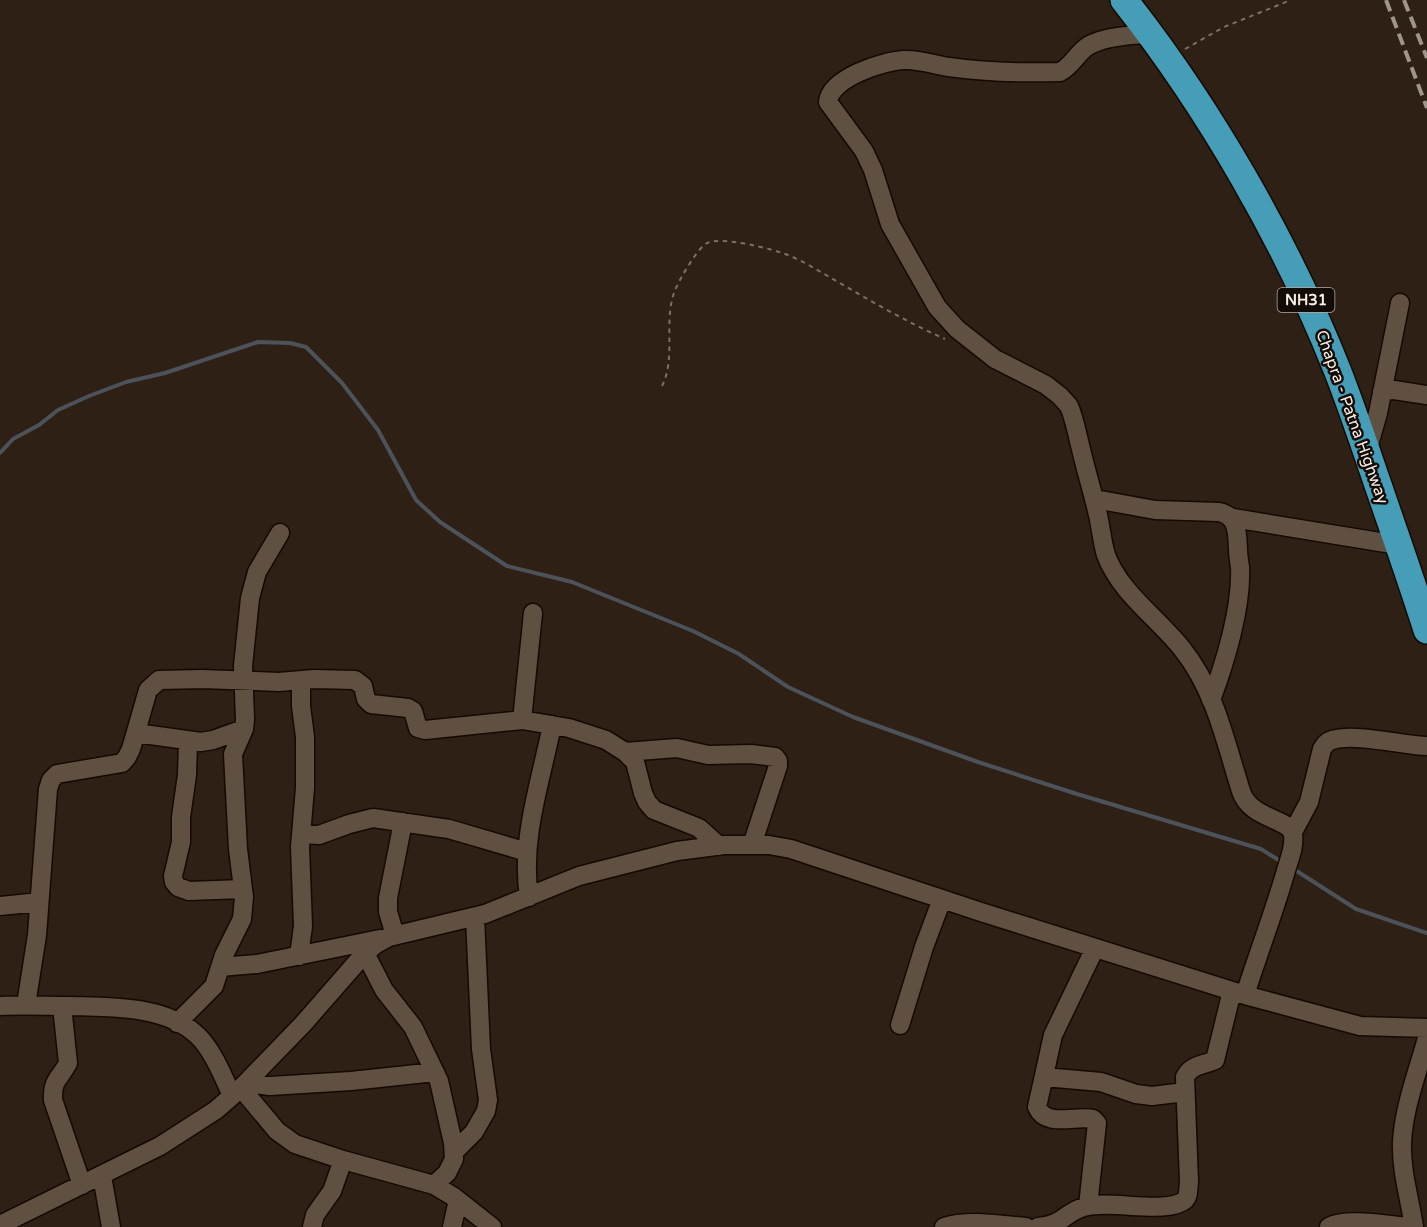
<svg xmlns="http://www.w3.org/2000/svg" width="1427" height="1227" font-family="'Varela Round',sans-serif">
  <rect width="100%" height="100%" fill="#2e2014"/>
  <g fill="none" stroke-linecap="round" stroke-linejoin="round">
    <path stroke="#4b5259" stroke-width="4" d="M0 453 13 439 39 425 58 410 89 396 126 382 165 373 258 342 290 343 306 347 342 383 378 430 416 500 440 522 507 566 572 582 693 631 739 654 788 687 853 717 978 762 1077 794 1261 849 1283 863
      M1292 868 1356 909 1427 933"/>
    <defs>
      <path id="minor" d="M1149 33C1130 36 1105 36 1088 46 1077 53 1072 66 1060 72 1024 73 985 72 949 67 934 65 919 59 904 60 883 61 830 78 828 102L864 151 873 170 890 224 937 307 957 329 995 359 1046 385 1060 396 1069 406C1075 420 1077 434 1081 449 1086 471 1093 493 1098 515 1101 528 1102 542 1106 555 1120 593 1159 619 1183 650 1215 690 1226 744 1241 791 1250 820 1291 818 1293 835 1295 848 1288 862 1285 874 1273 915 1258 954 1245 995
        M1382 391 1394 390 1427 395
        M1367 452 1378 413 1400 303
        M1095 499 1155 510 1219 512C1238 516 1237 532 1238 549 1238 555 1239 561 1240 567 1242 607 1225 663 1211 700
        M1233 518 1398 545
        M522 720 533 613
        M136 733 201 742 213 740 244 729
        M188 741 187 775 181 817V842L173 876 174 882 178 887 189 891 243 889
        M625 752 677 748 708 755 751 754 775 757 778 761V766L752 845
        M1293 832 1309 802 1322 749C1324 745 1326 742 1332 740 1356 733 1401 745 1427 746
        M301 834 319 835 349 824 373 818 449 829 527 852
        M529 897C520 839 541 781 552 725
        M0 906 39 902
        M395 935 388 912V898L403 822
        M365 953 384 990 413 1027 439 1081 453 1143 454 1159 447 1173 434 1185
        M299 956 303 926 300 847 305 788V737L301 706V681
        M220 967 257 964 380 939
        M26 1005 37 935 48 789 51 780 57 774 122 763 127 757 131 749 148 690 159 680 202 679 279 682 314 679 355 680 363 686 366 699 371 704 408 708 413 711 418 728 425 730 522 720 569 728 606 740 625 752 635 762 643 793 647 802 654 810 699 828 719 846
        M0 1006C23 1005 46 1006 70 1006 109 1007 167 1005 198 1036 213 1051 223 1076 232 1096
        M62 1006 68 1063C60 1079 52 1079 53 1100L82 1185
        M177 1023 214 986 224 955 242 919 244 897 238 849 233 754 244 729 245 719 243 666 250 598 257 572 280 533
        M900 1025 924 947 942 899
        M1044 1077 1101 1082 1136 1094 1152 1096 1185 1092
        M246 1083 270 1086 351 1081 435 1072
        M241 1088 277 1131 295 1144 343 1160 434 1185 454 1197 492 1227
        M454 1152 474 1132 486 1111 488 1100 481 1049 475 917
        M102 1176 111 1227
        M1088 1206 1097 1123 1093 1119C1076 1115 1046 1128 1037 1107L1053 1035 1095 948
        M0 1225 160 1146 216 1110 241 1088 303 1024 365 953 376 944 389 937 485 914 579 876 677 851 724 845H769L791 849 981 912 1245 995 1360 1026 1427 1028
        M312 1227 315 1215 332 1191 343 1160
        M452 1227 458 1200
        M944 1227C969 1219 1000 1225 1026 1227
        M1038 1227C1063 1225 1064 1213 1084 1207 1108 1199 1168 1215 1185 1200 1189 1196 1188 1188 1189 1182L1185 1077C1192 1064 1202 1066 1215 1060L1232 991
        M1329 1227C1346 1217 1391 1226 1410 1227
        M1414 1227C1410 1200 1401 1171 1402 1143 1403 1110 1418 1071 1427 1038"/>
      <path id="highway" d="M1124 0C1210 109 1287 243 1338 372 1352 408 1364 444 1376 479 1393 529 1411 579 1427 630"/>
    </defs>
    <use href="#minor" stroke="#160902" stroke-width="21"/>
    <use href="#highway" stroke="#160902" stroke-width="30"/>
    <path stroke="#7c6f65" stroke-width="2" stroke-dasharray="4.5 4.5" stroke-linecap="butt" d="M1185 49 1224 27 1291 0
      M662 386C677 356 662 319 676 288 681 277 697 249 707 243 721 236 773 249 788 255 806 262 823 274 840 283 874 303 909 323 945 339"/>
    <use href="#minor" stroke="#605042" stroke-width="18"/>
    <use href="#highway" stroke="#459db8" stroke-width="27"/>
    <path stroke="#a0958b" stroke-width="4" stroke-dasharray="12 6" stroke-linecap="butt" d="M1386 0 1427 108
      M1404 0 1427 58"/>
  </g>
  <g text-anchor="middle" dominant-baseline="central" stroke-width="5" stroke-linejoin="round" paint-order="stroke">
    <rect fill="#120b06" stroke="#b4aba4" stroke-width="1.5" x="1277.5" y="288" width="57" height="24" rx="4.5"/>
    <g font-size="15" font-weight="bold" fill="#f9efe7">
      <text x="1306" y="300">NH31</text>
    </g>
    <g font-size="16" fill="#f9efe7" stroke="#120b06">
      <text transform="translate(1352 417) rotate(70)">Chapra - Patna Highway</text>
    </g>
  </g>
</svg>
